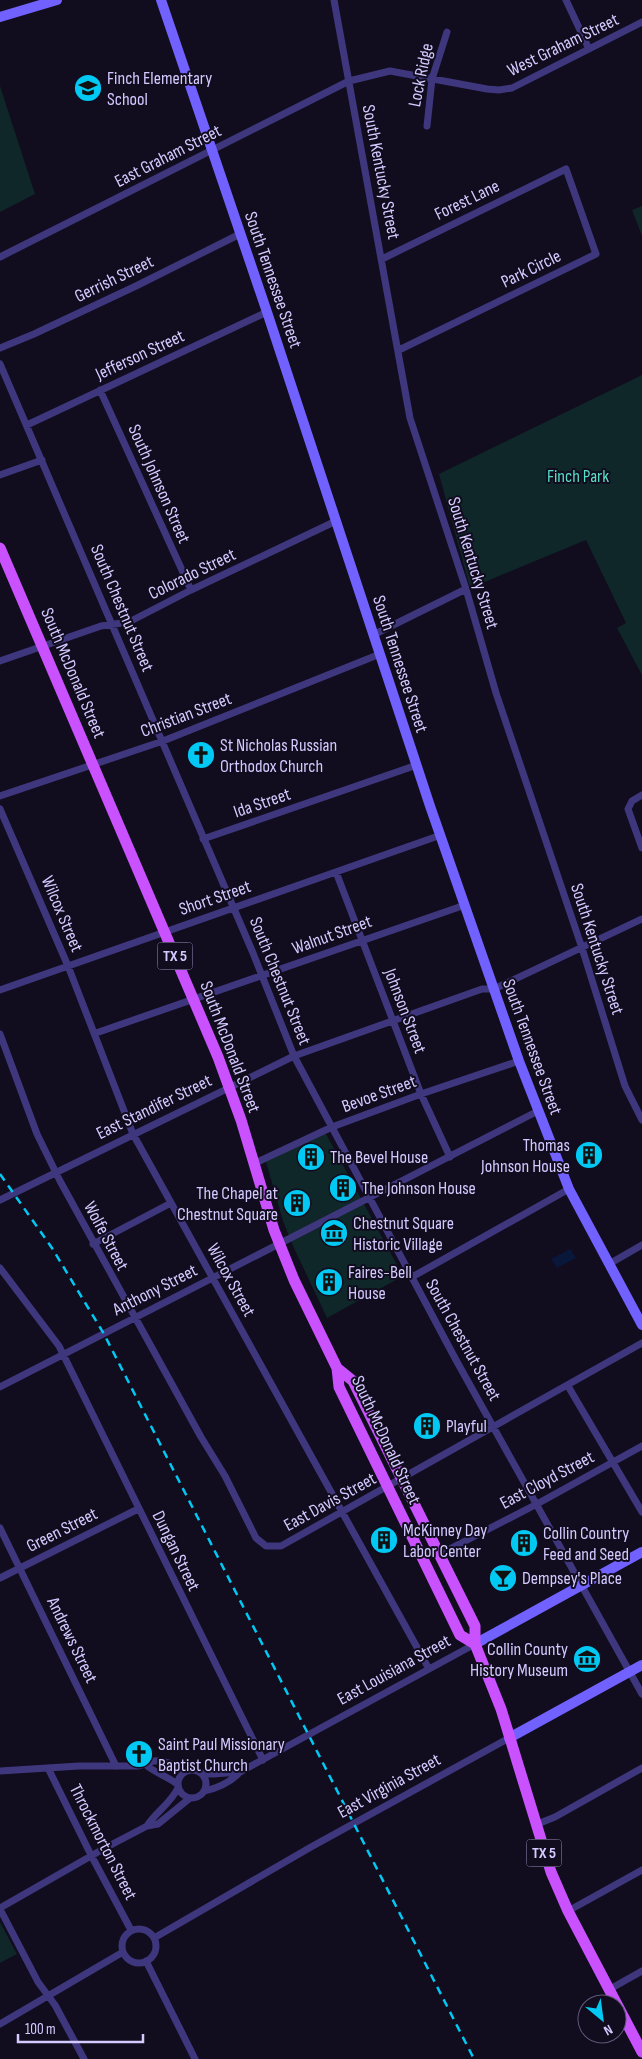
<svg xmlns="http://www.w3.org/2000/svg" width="642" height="2059" font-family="'Sofia Sans Condensed',sans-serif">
  <rect width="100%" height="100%" fill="#110c1e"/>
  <path fill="#0f2728" d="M0 86 35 194 0 212Z
    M642 206V236L632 210Z
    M642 375V675L617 628 626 623 586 540 470 588 439 474Z
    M325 1132 403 1276 327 1318 293 1246 283 1221 266 1162Z
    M0 1922 17 1954 0 1963Z"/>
  <path fill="#09173b" d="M570 1249 576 1258 557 1268 551 1259Z"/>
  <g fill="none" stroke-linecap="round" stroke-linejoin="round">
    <path stroke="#3f377d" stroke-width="7" d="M334 0 410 418 466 589 496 693 582 948 625 1086 642 1120
      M566 0 589 49
      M427 126 432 79 447 32
      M0 257 349 81 390 71 487 89 499 90 512 88 642 22
      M382 259 566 169 596 254 399 350
      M0 348 34 334 136 286 240 234
      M0 364 253 953 294 1056 456 1360 642 1694
      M100 390 191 590
      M27 425 267 312
      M0 475 42 460
      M373 635 466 589
      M0 661 101 626 129 622 191 590 336 521
      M642 795 632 801 628 809 642 848
      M0 796 163 741 380 654
      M0 809 68 966 133 1134 429 1669
      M203 839 417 765
      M336 872 421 1094 450 1157
      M0 990 441 835
      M96 1033 465 905
      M0 1034 37 1134 60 1181 201 1437 225 1476 256 1538 266 1546H281L642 1343
      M253 1164 332 1127 421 1094 519 1061
      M0 1200 294 1056 482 989H494L642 919
      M93 1244 171 1203
      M609 1264 642 1245
      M0 1268 59 1346 263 1760
      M412 1277 569 1189
      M568 1386 642 1512
      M0 1387 538 1111
      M0 1528 116 1766
      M440 1554 537 1504 642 1446
      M0 1578 138 1509
      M146 1765C155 1773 167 1776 177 1784
      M48 1768 91 1855 131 1930
      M178 1784a14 14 0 1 1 28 0a14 14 0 1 1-28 0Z
      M0 1771 79 1766H138C144 1765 148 1762 154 1761 164 1759 177 1766 185 1771
      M201 1773 213 1774 240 1772
      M204 1791C218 1788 231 1782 240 1772L475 1644
      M535 1825 555 1817 642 1768
      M147 1826C156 1812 170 1804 178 1788
      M0 1908 105 1848 147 1826 158 1824 190 1798
      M0 1909 38 1982 55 2005 84 2059
      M568 1911 642 1870
      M122 1946a17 17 0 1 1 34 0a17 17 0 1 1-34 0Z
      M154 1938 311 1847 509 1738
      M146 1961 195 2059
      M610 1989 642 1971
      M0 2024 123 1952"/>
    <path stroke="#7161fe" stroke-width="10" d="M161 0 267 312 430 806 519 1061 569 1189 642 1325
      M0 17 57 0
      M475 1644 642 1552
      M509 1738 642 1665"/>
    <path stroke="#ca51fe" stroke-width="11" d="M0 548 218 1057 241 1120 274 1230 294 1280 337 1368 339 1387 460 1635 475 1644
      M337 1368 353 1381 475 1626V1644L501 1709 551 1872 568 1911 642 2052"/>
    <path stroke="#01c9f3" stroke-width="2.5" stroke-dasharray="8 6" stroke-linecap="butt" d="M0 1174 52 1248 104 1334 474 2059"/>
  </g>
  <defs>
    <symbol id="school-disc" viewBox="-11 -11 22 22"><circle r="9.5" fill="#01c9f3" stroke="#110c1e"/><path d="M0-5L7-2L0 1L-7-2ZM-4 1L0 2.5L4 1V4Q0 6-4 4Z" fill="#111"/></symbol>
    <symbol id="church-disc" viewBox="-11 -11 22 22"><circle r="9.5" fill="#01c9f3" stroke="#110c1e"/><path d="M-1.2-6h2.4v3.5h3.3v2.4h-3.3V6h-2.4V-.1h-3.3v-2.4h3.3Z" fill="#111"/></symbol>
    <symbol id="building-disc" viewBox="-11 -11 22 22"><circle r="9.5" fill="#01c9f3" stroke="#110c1e"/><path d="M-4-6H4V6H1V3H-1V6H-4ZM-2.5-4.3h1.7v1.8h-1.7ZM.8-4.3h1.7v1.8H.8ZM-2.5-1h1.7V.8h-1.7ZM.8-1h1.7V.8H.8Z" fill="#111"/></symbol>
    <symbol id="museum-disc" viewBox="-11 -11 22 22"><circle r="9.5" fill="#01c9f3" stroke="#110c1e"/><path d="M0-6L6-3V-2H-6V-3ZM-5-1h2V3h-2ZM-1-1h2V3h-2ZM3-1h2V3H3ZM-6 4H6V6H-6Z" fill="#111"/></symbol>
    <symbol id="bar-disc" viewBox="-11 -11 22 22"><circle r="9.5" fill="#01c9f3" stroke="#110c1e"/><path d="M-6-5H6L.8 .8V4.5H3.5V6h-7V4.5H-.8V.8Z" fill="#111"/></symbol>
  </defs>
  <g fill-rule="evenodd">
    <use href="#school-disc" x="72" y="72" width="32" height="32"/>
    <use href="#church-disc" x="185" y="739" width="32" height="32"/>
    <use href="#building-disc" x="573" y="1139" width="32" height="32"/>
    <use href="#building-disc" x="295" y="1141" width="32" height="32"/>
    <use href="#building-disc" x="327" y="1172" width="32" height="32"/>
    <use href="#building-disc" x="281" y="1187" width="32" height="32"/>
    <use href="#museum-disc" x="318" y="1217" width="32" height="32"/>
    <use href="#building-disc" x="313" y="1266" width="32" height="32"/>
    <use href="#building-disc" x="411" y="1410" width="32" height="32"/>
    <use href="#building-disc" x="368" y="1524" width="32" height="32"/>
    <use href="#building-disc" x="508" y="1527" width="32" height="32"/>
    <use href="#bar-disc" x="487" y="1562" width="32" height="32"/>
    <use href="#museum-disc" x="571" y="1643" width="32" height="32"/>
    <use href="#church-disc" x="123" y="1738" width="32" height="32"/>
  </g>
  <g text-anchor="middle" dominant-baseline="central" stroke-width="4" stroke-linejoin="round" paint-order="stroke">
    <g fill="#110c1e" stroke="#9a91bc" stroke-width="1">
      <rect x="157.5" y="942.5" width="35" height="27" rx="4"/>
      <rect x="526.5" y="1839.5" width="35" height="27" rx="4"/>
    </g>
    <g font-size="16" font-weight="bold" fill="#d4caff">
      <text x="175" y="956">TX 5</text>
      <text x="544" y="1853">TX 5</text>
    </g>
    <g font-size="18" fill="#d4caff" stroke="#110c1e">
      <text transform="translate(563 45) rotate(-26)">West Graham Street</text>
      <text transform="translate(421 75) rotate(-78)">Lock Ridge</text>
      <text transform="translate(168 156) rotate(-27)">East Graham Street</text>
      <text transform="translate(381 172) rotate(79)">South Kentucky Street</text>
      <text transform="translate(467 200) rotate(-26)">Forest Lane</text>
      <text transform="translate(531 269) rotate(-26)">Park Circle</text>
      <text transform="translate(114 279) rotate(-26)">Gerrish Street</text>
      <text transform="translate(273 280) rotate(71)">South Tennessee Street</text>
      <text transform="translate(140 355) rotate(-25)">Jefferson Street</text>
      <text transform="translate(159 484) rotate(66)">South Johnson Street</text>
      <text transform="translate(473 563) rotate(73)">South Kentucky Street</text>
      <text transform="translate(192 574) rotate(-26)">Colorado Street</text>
      <text transform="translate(122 608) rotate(67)">South Chestnut Street</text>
      <text transform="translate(400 664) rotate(72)">South Tennessee Street</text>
      <text transform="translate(73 673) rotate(67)">South McDonald Street</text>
      <text transform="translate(186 715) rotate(-21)">Christian Street</text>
      <text transform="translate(262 803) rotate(-19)">Ida Street</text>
      <text transform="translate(215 898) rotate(-19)">Short Street</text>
      <text transform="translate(62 914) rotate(67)">Wilcox Street</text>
      <text transform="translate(332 935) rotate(-20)">Walnut Street</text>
      <text transform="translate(597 949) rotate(72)">South Kentucky Street</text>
      <text transform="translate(280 981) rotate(68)">South Chestnut Street</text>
      <text transform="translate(405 1011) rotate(69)">Johnson Street</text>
      <text transform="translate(230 1047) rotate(69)">South McDonald Street</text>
      <text transform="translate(532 1047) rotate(70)">South Tennessee Street</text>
      <text transform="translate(379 1094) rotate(-20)">Bevoe Street</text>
      <text transform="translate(154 1107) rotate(-26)">East Standifer Street</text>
      <text transform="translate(106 1236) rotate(62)">Wolfe Street</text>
      <text transform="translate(231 1280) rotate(61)">Wilcox Street</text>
      <text transform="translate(155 1290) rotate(-27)">Anthony Street</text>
      <text transform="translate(463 1340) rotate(61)">South Chestnut Street</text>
      <text transform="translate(386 1440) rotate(65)">South McDonald Street</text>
      <text transform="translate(547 1480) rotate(-28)">East Cloyd Street</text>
      <text transform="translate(330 1502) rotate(-29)">East Davis Street</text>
      <text transform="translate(62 1530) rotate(-27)">Green Street</text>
      <text transform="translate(176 1551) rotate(64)">Dungan Street</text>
      <text transform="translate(72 1640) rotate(64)">Andrews Street</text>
      <text transform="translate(394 1670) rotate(-29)">East Louisiana Street</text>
      <text transform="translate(389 1786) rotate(-29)">East Virginia Street</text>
      <text transform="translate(103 1842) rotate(63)">Throckmorton Street</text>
    </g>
    <g font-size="18" fill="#d4caff" stroke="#110c1e" text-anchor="start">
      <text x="107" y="78">Finch Elementary<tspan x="107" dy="21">School</tspan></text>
      <text x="220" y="745">St Nicholas Russian<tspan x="220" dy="21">Orthodox Church</tspan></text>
      <text x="570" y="1145" text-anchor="end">Thomas<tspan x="570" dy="21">Johnson House</tspan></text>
      <text x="330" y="1157">The Bevel House</text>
      <text x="362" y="1188">The Johnson House</text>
      <text x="278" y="1193" text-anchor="end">The Chapel at<tspan x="278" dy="21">Chestnut Square</tspan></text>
      <text x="353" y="1223">Chestnut Square<tspan x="353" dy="21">Historic Village</tspan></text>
      <text x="348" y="1272">Faires-Bell<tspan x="348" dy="21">House</tspan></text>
      <text x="446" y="1426">Playful</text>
      <text x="403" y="1530">McKinney Day<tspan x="403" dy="21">Labor Center</tspan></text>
      <text x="543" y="1533">Collin Country<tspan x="543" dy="21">Feed and Seed</tspan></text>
      <text x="522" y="1578">Dempsey's Place</text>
      <text x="568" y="1649" text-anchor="end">Collin County<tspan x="568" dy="21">History Museum</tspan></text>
      <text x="158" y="1744">Saint Paul Missionary<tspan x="158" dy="21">Baptist Church</tspan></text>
    </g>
    <g font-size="18" fill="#57dec6" stroke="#110c1e">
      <text x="578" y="476">Finch Park</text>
    </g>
  </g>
  <g transform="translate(602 2019) rotate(151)"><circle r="24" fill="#110c1e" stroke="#5f5878"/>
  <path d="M0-4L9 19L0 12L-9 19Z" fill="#01c9f3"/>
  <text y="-8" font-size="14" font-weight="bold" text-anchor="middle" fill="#d4caff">N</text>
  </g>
  <path d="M18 2034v8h125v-8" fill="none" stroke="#d4caff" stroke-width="2.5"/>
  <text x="25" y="2034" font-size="15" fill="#d4caff" stroke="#110c1e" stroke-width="4" paint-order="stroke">100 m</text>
</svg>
